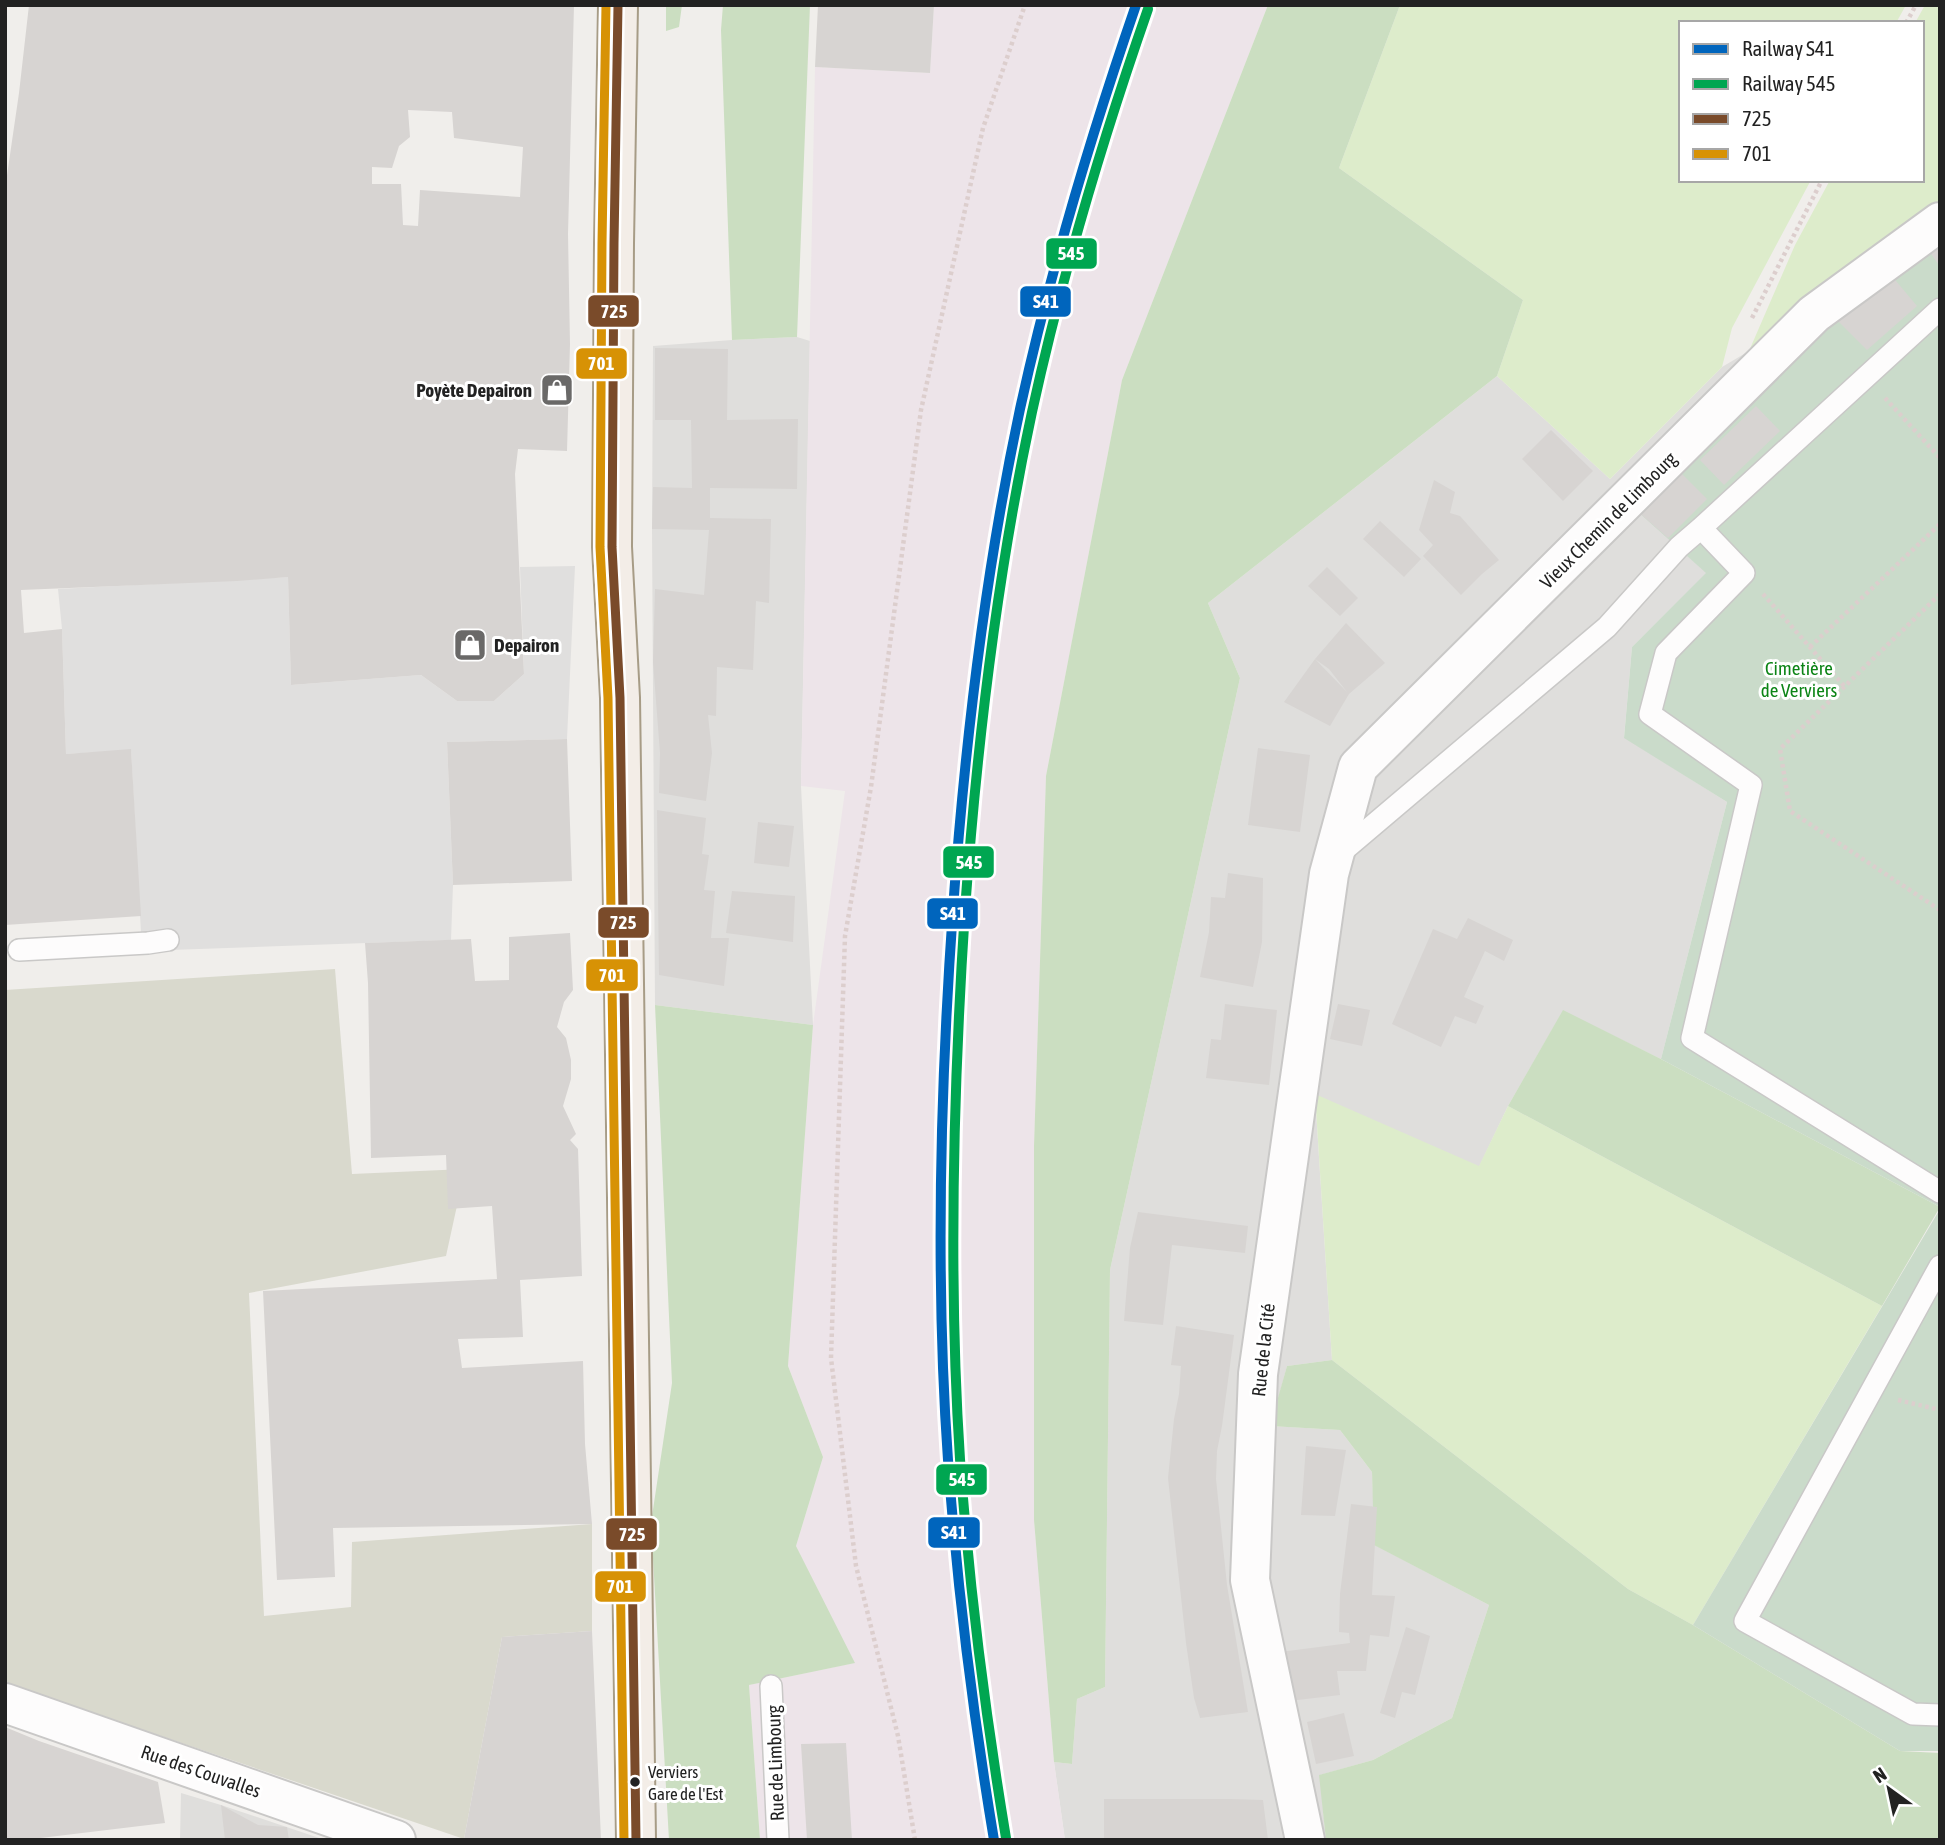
<svg xmlns="http://www.w3.org/2000/svg" width="1945" height="1845" font-family="'Asap Condensed',sans-serif">
  <rect width="100%" height="100%" fill="#f0eeeb"/>
  <path fill="#dfdedc" d="M797 337 810 341 801 786 813 1025 655 1005 652 529 653 346 732 340Z
    M1749 351 1768 378 1637 510 1707 573 1632 647 1624 737 1727 802 1661 1059 1563 1011 1508 1106 1479 1167 1315 1095 1332 1360 1287 1366 1271 1426 1340 1430 1372 1472 1375 1545 1489 1605 1452 1718 1373 1760 1320 1775 1326 1840H1065L1054 1762 1072 1764 1077 1699 1105 1687 1110 1270 1240 678 1208 603 1497 376 1610 479 1722 367Z
    M181 1793 221 1805 325 1840H180Z"/>
  <path fill="#ede4e9" d="M934 5H1268L1122 380 1046 776 1034 1146V1520L1054 1762 1065 1840H760L749 1685 854 1663 796 1546 823 1457 788 1366 813 1025 845 791 801 786 815 67 930 73Z"/>
  <path fill="#d9d9cd" d="M335 969 352 1174 465 1169 446 1256 249 1293 264 1616 351 1607 352 1542 592 1524V1631L502 1637 464 1839 5 1683V990Z"/>
  <path fill="#ddeccb" d="M1400 5H1906L1896 23H1681V180H1811L1732 328 1722 367 1610 479 1497 376 1523 300 1339 168Z
    M1925 5H1940V206L1749 351 1795 245 1830 180H1922V23H1915Z
    M1315 1094 1479 1166 1508 1106 1882 1306 1693 1625 1628 1589 1332 1360Z"/>
  <path fill="#cbdec1" d="M666 5H682L679 27 666 31Z
    M723 5H810L797 337 732 340 721 30Z
    M1268 5H1400L1339 168 1523 300 1497 376 1208 603 1240 678 1110 1270 1105 1687 1077 1699 1072 1764 1054 1762 1034 1520V1146L1046 776 1122 380Z
    M655 1005 813 1025 788 1366 823 1457 796 1546 855 1663 749 1685 760 1840H669L651 1523 672 1383Z
    M1563 1010 1661 1059 1940 1207 1882 1306 1508 1106Z
    M1332 1360 1628 1589 1693 1625 1900 1751 1940 1753V1840H1326L1319 1775 1373 1760 1452 1718 1489 1605 1374 1545 1372 1472 1340 1430 1270 1426 1287 1366Z"/>
  <path fill="#cadbca" d="M1940 239V1207L1661 1059 1727 802 1624 738 1632 647 1706 573 1636 510 1817 329Z
    M1940 1209V1751H1900L1693 1625Z"/>
  <path fill="#e0dfde" d="M575 566 567 739 447 742 453 885 451 940 142 951 131 750 66 754 62 629 58 589 288 577 291 685 421 675 457 701H494L524 674 520 567Z"/>
  <path fill="#d7d4d2" fill-rule="evenodd" d="M29 5H574L568 234 570 344 567 451 518 449 515 474 524 674 494 701H457L421 675 291 685 288 577 237 581 21 590 24 633 62 629 66 754 131 749 141 916 5 925V189L19 93ZM408 110 452 112 454 138 523 147 520 197 420 190 418 226 403 225 401 184H372V167L392 168 399 146 410 137Z
    M818 5H934L930 73 815 67Z
    M1940 237V267L1926 246Z
    M1891 275 1917 306 1867 350 1835 318Z
    M655 348 728 349 727 420 798 419 797 489 710 488V518L771 519 769 603 756 601 753 670 717 667 716 716 708 715 712 753 706 801 659 793 660 753 653 662 655 589 704 595 709 530 652 529 653 487 692 488 691 420H655Z
    M1756 406 1780 431 1724 485 1700 460Z
    M1551 430 1593 471 1563 501 1522 459Z
    M1678 470 1707 499 1668 538 1636 510Z
    M1434 480 1455 492 1450 513 1460 516 1499 560 1482 574 1461 595 1423 556 1433 545 1419 530Z
    M1380 521 1421 559 1404 577 1363 539Z
    M1327 567 1358 598 1340 616 1308 586Z
    M1346 623 1385 663 1349 694 1330 726 1284 702 1315 659 1347 692 1329 669 1315 659Z
    M567 739 572 881 453 885 447 742Z
    M1258 748 1310 755 1300 832 1248 825Z
    M657 810 706 818 702 854 709 855 704 890 715 891 711 938H729L724 986 659 975Z
    M758 822 794 826 789 867 754 863Z
    M1228 873 1263 878 1262 942 1253 987 1200 977 1209 932 1211 897 1225 898Z
    M732 891 795 896 793 942 726 933Z
    M1468 918 1513 940 1504 961 1485 951 1464 997 1484 1006 1476 1024 1455 1016 1441 1047 1392 1024 1433 929 1457 939Z
    M570 933 573 990 564 1002 557 1027 566 1038 571 1060V1079L563 1106 576 1134 570 1140 578 1149 582 1276 520 1280 523 1337 458 1339 462 1368 583 1361 585 1444 592 1524 333 1528 335 1577 277 1580 263 1291 497 1279 492 1206 448 1209 446 1155 371 1158 368 983 365 943 471 939 475 981 509 980V937Z
    M1225 1004 1277 1010 1269 1085 1206 1078 1211 1039 1221 1040Z
    M1338 1004 1370 1010 1362 1046 1330 1039Z
    M1138 1212 1248 1226 1245 1253 1172 1245 1163 1325 1124 1321 1130 1248Z
    M1176 1326 1234 1335 1222 1426 1217 1451 1216 1479 1227 1585 1248 1712 1200 1718 1194 1698 1186 1643 1168 1478 1174 1419 1179 1394 1181 1366 1171 1365Z
    M1306 1446 1346 1450 1335 1516 1301 1515Z
    M1351 1504 1377 1507 1372 1595 1395 1596 1389 1637 1370 1635 1366 1671H1337L1340 1695 1289 1701 1280 1652 1350 1643 1349 1633 1339 1632 1340 1594Z
    M1406 1627 1430 1636 1415 1695 1402 1692 1395 1718 1380 1713Z
    M592 1631 601 1840 464 1839 502 1637Z
    M1344 1713 1354 1756 1316 1764 1307 1722Z
    M5 1727 39 1741 158 1782 165 1823 24 1840H5Z
    M846 1743 852 1840H807L801 1744Z
    M1104 1799H1231L1263 1800 1268 1840H1104Z
    M221 1805 258 1825 287 1827 289 1840H225Z"/>
  <g fill="none" stroke-linecap="round" stroke-linejoin="round">
    <defs>
      <path id="service" d="M1701 528 1744 573 1666 653 1650 714 1751 785 1692 1038 1940 1192
        M1338 855 1607 627 1679 547 1701 528 1940 309
        M19 950 148 943 168 940
        M1940 1266 1745 1621 1913 1714 1940 1715
        M771 1686 778 1840"/>
      <path id="minor" d="M5 1703 396 1840
        M1305 1840 1250 1580 1258 1374 1329 874 1358 767 1814 314 1940 222"/>
      <path id="primary" d="M618 5 614 243 612 547 620 698 636 1840"/>
    </defs>
    <use href="#service" stroke="#c9c8c7" stroke-width="24"/>
    <use href="#minor" stroke="#c9c8c7" stroke-width="42"/>
    <use href="#primary" stroke="#a79c86" stroke-width="42"/>
    <path stroke="#dccecd" stroke-width="4.5" stroke-dasharray="3.5 3.5" stroke-linecap="butt" d="M1906 23 1916 5
      M1752 318 1822 180
      M1885 398 1940 458
      M1763 594 1845 687
      M1940 594 1780 749 1790 811 1940 910
      M1810 647 1940 524
      M1898 1400 1940 1410
      M915 1840 898 1736 856 1566 831 1358 845 936 871 787 921 410 983 128 1025 5"/>
    <use href="#service" stroke="#fdfcfc" stroke-width="21"/>
    <use href="#minor" stroke="#fdfcfc" stroke-width="38"/>
    <use href="#primary" stroke="#f3ede7" stroke-width="38"/>
    <defs>
      <path id="bus-1" d="M618 5 614 243 612 547 620 698 636 1840"/>
      <path id="bus-2" d="M606 5 602 243 600 547 608 698 624 1840"/>
    </defs>
    <use href="#bus-1" stroke="#fff" stroke-width="14"/>
    <use href="#bus-2" stroke="#fff" stroke-width="14"/>
    <use href="#bus-1" stroke="#7a4b2a" stroke-width="9"/>
    <use href="#bus-2" stroke="#d79205" stroke-width="9"/>
    <defs>
      <path id="rail-1" d="M994 1840C973 1714 957 1587 948 1460 935 1276 940 1092 953 909 965 741 985 573 1020 409 1050 272 1090 138 1136 5"/>
      <path id="rail-2" d="M1006 1838C985 1712 969 1586 960 1459 948 1276 953 1093 965 910 977 743 997 575 1032 412 1062 275 1102 141 1148 9"/>
    </defs>
    <use href="#rail-1" stroke="#fff" stroke-width="16"/>
    <use href="#rail-2" stroke="#fff" stroke-width="16"/>
    <use href="#rail-1" stroke="#0065bd" stroke-width="10"/>
    <use href="#rail-2" stroke="#00a651" stroke-width="10"/>
  </g>
  <defs>
    <symbol id="shop-square" viewBox="-11 -11 22 22"><rect x="-9" y="-9" width="18" height="18" rx="4" fill="#6a6968" stroke="#fff"/><path d="M-5-2.5h2.3a2.7 3.5 0 0 1 5.4 0H5L5.5 6h-11ZM-1.5-2.5h3a1.5 2.3 0 0 0-3 0Z" fill="#fff"/></symbol>
  </defs>
  <g fill-rule="evenodd">
    <use href="#shop-square" x="538" y="371" width="38" height="38"/>
    <use href="#shop-square" x="451" y="626" width="38" height="38"/>
  </g>
  <circle fill="#222" stroke="#fff" stroke-width="2.5" cx="635" cy="1782" r="6"/>
  <g text-anchor="middle" dominant-baseline="central" stroke-width="6" stroke-linejoin="round" paint-order="stroke">
    <g font-size="17" fill="#222" stroke="#fff" text-anchor="start">
      <text x="648" y="1772">Verviers<tspan x="648" dy="22">Gare de l'Est</tspan></text>
    </g>
    <g font-size="19" font-weight="bold" fill="#222" stroke="#fff" text-anchor="end">
      <text x="532" y="390">Poyète Depairon</text>
      <text x="494" y="645" text-anchor="start">Depairon</text>
    </g>
    <g font-size="19" fill="#222" stroke="#fff">
      <text transform="translate(1608 520) rotate(-45)">Vieux Chemin de Limbourg</text>
      <text transform="translate(1263 1350) rotate(-84)">Rue de la Cité</text>
      <text transform="translate(775 1763) rotate(-92)">Rue de Limbourg</text>
      <text transform="translate(201 1771) rotate(19)">Rue des Couvalles</text>
    </g>
    <g font-size="19" fill="#0c8416" stroke="#fff">
      <text x="1799" y="668">Cimetière<tspan x="1799" dy="22">de Verviers</tspan></text>
    </g>
  </g>
  <g stroke="#fff" stroke-width="2.5">
    <rect x="1045" y="237" width="53" height="33" rx="7" fill="#00a651"/>
    <rect x="1019" y="285" width="53" height="33" rx="7" fill="#0065bd"/>
    <rect x="587" y="294" width="53" height="34" rx="7" fill="#7a4b2a"/>
    <rect x="575" y="347" width="53" height="33" rx="7" fill="#d79205"/>
    <rect x="942" y="845" width="53" height="34" rx="7" fill="#00a651"/>
    <rect x="926" y="897" width="53" height="33" rx="7" fill="#0065bd"/>
    <rect x="597" y="906" width="53" height="33" rx="7" fill="#7a4b2a"/>
    <rect x="585" y="958" width="54" height="34" rx="7" fill="#d79205"/>
    <rect x="935" y="1463" width="53" height="33" rx="7" fill="#00a651"/>
    <rect x="927" y="1516" width="54" height="33" rx="7" fill="#0065bd"/>
    <rect x="605" y="1517" width="53" height="34" rx="7" fill="#7a4b2a"/>
    <rect x="594" y="1570" width="53" height="33" rx="7" fill="#d79205"/>
  </g>
  <g font-size="19" text-anchor="middle" font-weight="bold" fill="#fff">
    <text x="1071" y="260">545</text>
    <text x="1046" y="308">S41</text>
    <text x="614" y="318">725</text>
    <text x="601" y="370">701</text>
    <text x="969" y="869">545</text>
    <text x="953" y="920">S41</text>
    <text x="623" y="929">725</text>
    <text x="612" y="982">701</text>
    <text x="962" y="1486">545</text>
    <text x="954" y="1539">S41</text>
    <text x="632" y="1541">725</text>
    <text x="620" y="1593">701</text>
  </g>
  <rect width="1945" height="1845" fill="none" stroke="#222222" stroke-width="14"/>
  <rect x="1679" y="21" width="245" height="161" fill="#ffffff" stroke="#a7a7a7" stroke-width="2"/>
  <rect x="1693" y="44" width="35" height="10" fill="#0065bd" stroke="#a7a7a7" stroke-width="2"/>
  <text x="1742" y="56" font-size="21" fill="#222222">Railway S41</text>
  <rect x="1693" y="79" width="35" height="10" fill="#00a651" stroke="#a7a7a7" stroke-width="2"/>
  <text x="1742" y="91" font-size="21" fill="#222222">Railway 545</text>
  <rect x="1693" y="114" width="35" height="10" fill="#7a4b2a" stroke="#a7a7a7" stroke-width="2"/>
  <text x="1742" y="126" font-size="21" fill="#222222">725</text>
  <rect x="1693" y="149" width="35" height="10" fill="#d79205" stroke="#a7a7a7" stroke-width="2"/>
  <text x="1742" y="161" font-size="21" fill="#222222">701</text>
  <g transform="translate(1889 1789) rotate(327)" stroke="#ffffff" stroke-width="5" paint-order="stroke">
  <path d="M0-5L12 26L0 18L-12 26Z" fill="#222222"/>
  <text y="-10" font-size="19" font-weight="bold" text-anchor="middle" fill="#222222">N</text>
  </g>
</svg>
